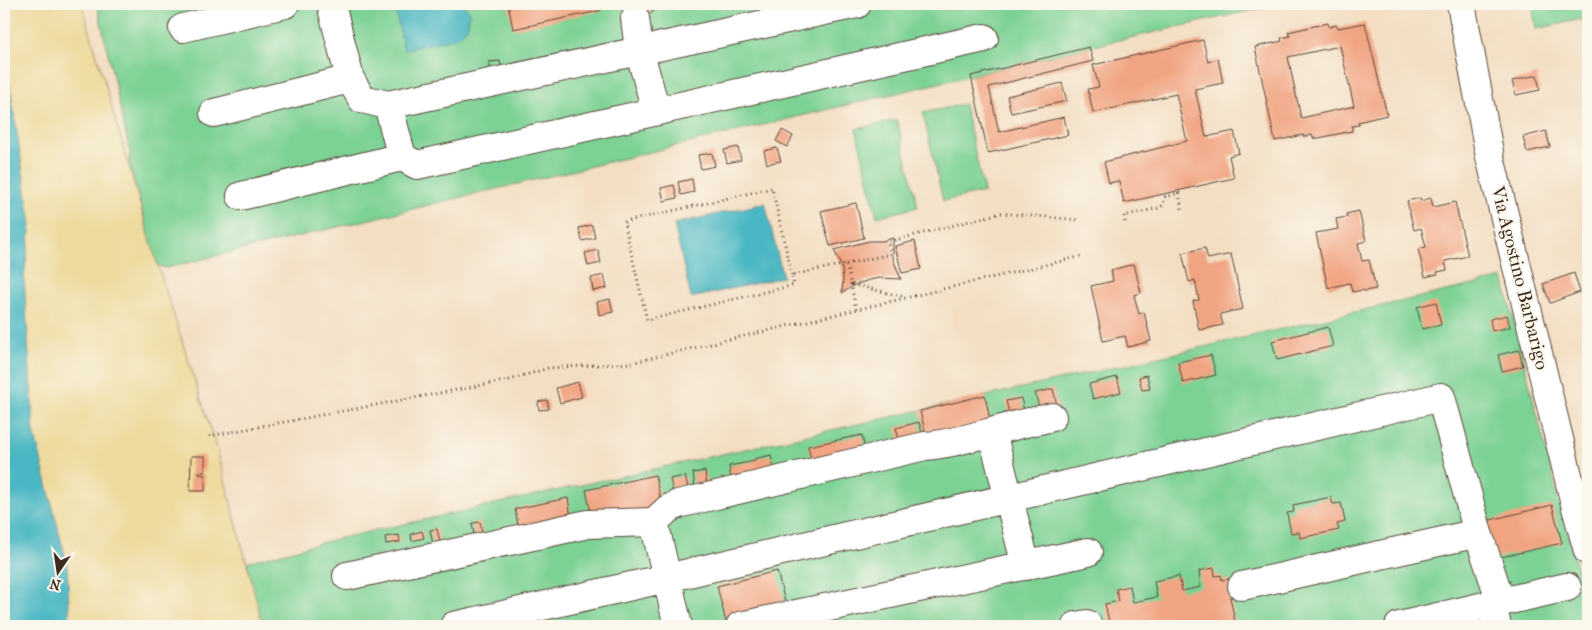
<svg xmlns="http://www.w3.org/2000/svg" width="1592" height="630" font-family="'IM FELL French Canon',serif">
  <rect width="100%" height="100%" fill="#fbf7ec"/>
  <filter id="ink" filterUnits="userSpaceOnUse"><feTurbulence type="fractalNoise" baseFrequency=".02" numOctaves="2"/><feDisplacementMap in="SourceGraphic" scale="10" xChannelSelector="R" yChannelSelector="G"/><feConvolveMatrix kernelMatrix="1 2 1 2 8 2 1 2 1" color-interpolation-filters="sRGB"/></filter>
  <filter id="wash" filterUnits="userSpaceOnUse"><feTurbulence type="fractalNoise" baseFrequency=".0096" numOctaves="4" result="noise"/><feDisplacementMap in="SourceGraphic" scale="20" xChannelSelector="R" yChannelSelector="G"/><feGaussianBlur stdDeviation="1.12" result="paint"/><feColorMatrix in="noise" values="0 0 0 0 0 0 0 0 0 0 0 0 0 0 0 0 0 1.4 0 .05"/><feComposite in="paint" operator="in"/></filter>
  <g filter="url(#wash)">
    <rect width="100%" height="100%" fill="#f3dec2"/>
    <path fill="#7cd194" stroke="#5c7e59" d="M97 4H1280L1089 47 166 268 159 266 156 260 129 162 130 152Z
      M1532 4H1588V43L1582 19 1536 29Z
      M964 104 984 192 943 201 923 113Z
      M897 120 918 207 877 217 856 129Z
      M1503 278 1557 494 1588 608V626H262L247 562 336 539 1090 373Z"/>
    <path fill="#eeda9e" stroke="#94825e" d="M4 4H82L156 260 217 449 263 626H4Z"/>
    <path fill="#49b7c3" stroke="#427070" d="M394 4H463L470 12 467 28 457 37 404 50Z
      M4 47 31 225 24 277 34 432 67 564 70 626H4Z
      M765 203 783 277 691 298 674 224Z"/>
    <g id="blocks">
      <path fill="#f1a482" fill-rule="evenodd" d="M508 4H612L599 11 513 29Z
        M635 4H649L654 11 644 18Z
        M1328 23 1329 27 1337 25 1338 28 1365 23 1387 115 1358 122 1359 125 1352 126V131L1314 139 1312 135 1304 137 1303 135 1275 141 1255 47 1282 41 1281 38 1290 36 1288 32ZM1340 46 1354 106 1301 118 1288 57Z
        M1203 40 1208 62 1218 59 1223 83 1195 89 1206 137 1234 131 1239 153 1229 156 1234 178 1124 203 1119 181 1109 183 1104 162 1187 141 1176 94 1093 113 1088 89 1099 87 1093 65Z
        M1089 47 1093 61 989 87 999 132 1064 117 1068 135 988 153 971 76Z
        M500 61 502 72 491 74 489 62Z
        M1537 75 1540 90 1516 95 1512 81Z
        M1062 83 1067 101 1011 113 1007 96Z
        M782 130 793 136 787 147 776 141Z
        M1546 131 1550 147 1527 152 1523 137Z
        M738 147 741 160 727 163 724 150Z
        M777 148 781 161 767 164 764 151Z
        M712 153 715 166 701 169 698 155Z
        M692 179 694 192 681 195 678 182Z
        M674 185 677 198 664 201 661 188Z
        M1420 198 1421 201 1431 198 1433 207 1455 202 1468 256 1445 261 1447 270 1437 272 1438 274 1425 277 1418 249 1426 247 1421 228 1414 230 1407 201Z
        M856 203 864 238 830 246 821 211Z
        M1359 211 1366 241 1358 243 1362 261 1369 260 1376 289 1364 291 1363 290 1352 292 1350 283 1328 288 1316 233 1338 229 1336 219 1347 217 1346 214Z
        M592 225 595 238 582 241 579 228Z
        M893 238V259L901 279 880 278 869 280 855 285 842 293 843 280 842 268 834 250 869 241H882Z
        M915 241 921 269 902 273 895 246Z
        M1205 248 1208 259 1231 254 1243 309 1220 314 1223 325 1199 330 1193 301 1199 300 1195 280 1189 282 1182 253Z
        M598 250 601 263 588 266 585 253Z
        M1134 264 1141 293 1134 295 1139 314 1144 312 1151 341 1128 347 1125 336 1103 341 1091 286 1113 281 1111 270Z
        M1574 273 1580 292 1550 303 1543 284Z
        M604 275 607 288 593 291 591 278Z
        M610 299 613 312 599 315 597 302Z
        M1436 302 1441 325 1422 329 1417 307Z
        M1507 315 1510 327 1492 331 1490 319Z
        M1328 327 1333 346 1277 360 1272 341Z
        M1519 350 1523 366 1502 371 1498 355Z
        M1211 355 1216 375 1183 383 1178 362Z
        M1147 375 1150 389 1142 390 1139 377Z
        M1117 377 1121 392 1093 399 1089 384Z
        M578 382 582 397 560 403 556 388Z
        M1053 389 1059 413 1042 418 1035 393Z
        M985 395 991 425 927 439 920 411Z
        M1021 398 1026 419 1011 421 1006 401Z
        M547 400 549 409 539 410 538 402Z
        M919 422 924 440 901 446 896 428Z
        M862 435 866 457 813 468 808 446Z
        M771 455 775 474 732 486 729 466 755 461 754 459Z
        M191 456H205V472H199V474L205 475V491H190Z
        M705 471 707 486 695 488 693 473Z
        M655 475 663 509 592 518 586 490Z
        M685 476 690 495 675 502 670 479Z
        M1331 497 1333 504 1341 503 1342 507 1345 522 1337 524 1339 530 1300 538 1299 532 1291 533 1287 513 1294 512 1293 505Z
        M568 498 571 517 520 536 515 509Z
        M1552 505 1562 543 1497 558 1486 521Z
        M480 522 483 538 475 540 472 523Z
        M437 529 440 542 433 544 430 530Z
        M422 531 424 538 412 541 411 534Z
        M399 535 400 542 386 544 385 537Z
        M1214 568 1215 576 1221 575 1222 580 1229 579 1232 597H1230L1236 626H1110L1105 604 1119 601 1116 589 1130 586 1133 602 1157 597 1154 581 1179 576 1182 591 1201 587 1199 571Z
        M777 571 787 610 727 626 717 586Z"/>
    </g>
  </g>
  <g filter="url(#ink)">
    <use href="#blocks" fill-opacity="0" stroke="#574537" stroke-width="1"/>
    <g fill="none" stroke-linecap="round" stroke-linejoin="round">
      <defs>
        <path id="minor" d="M331 4 350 79
          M1461 4 1490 157 1575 504 1588 551
          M635 18 639 50 656 110
          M183 28 285 4
          M388 105 402 157
          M214 113 350 79 362 99 388 105 857 4
          M241 196 402 157 417 165 984 38
          M992 432 1026 566
          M654 522 668 509 678 504 925 446C953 444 979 435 1006 428 1021 423 1037 421 1052 417
          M347 576 588 524 654 522 678 626
          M1242 586 1478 533 1501 602
          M1492 604 1567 587
          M454 626 667 578 1441 397 1478 533
          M740 626 1088 552
          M1076 626 1087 624
          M1399 626 1492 604 1497 626"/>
      </defs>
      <use href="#minor" stroke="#574537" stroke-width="30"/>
      <path stroke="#574537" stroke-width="3" stroke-dasharray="1 4" stroke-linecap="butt" d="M1179 193 1182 209
        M1125 222 1124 216 1159 208 1163 205 1165 197 1179 193 1178 191
        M846 264 891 254 888 242 1001 213 1080 220
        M792 275 772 188 624 222 647 320 794 285 792 275 846 264 851 284 905 297
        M851 284 856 309
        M209 436 510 380 548 368 630 363 1083 256"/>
      <use href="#minor" stroke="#fff" stroke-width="28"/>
    </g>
  </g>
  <g text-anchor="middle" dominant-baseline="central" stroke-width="4.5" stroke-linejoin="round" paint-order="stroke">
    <g font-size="19" fill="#3b2a1e" stroke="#fbf7ec">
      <text transform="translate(1520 278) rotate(76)">Via Agostino Barbarigo</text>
    </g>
  </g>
  <rect width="1592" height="630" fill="none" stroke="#fbf7ec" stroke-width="20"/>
  <g transform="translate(58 572) rotate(193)" stroke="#fbf7ec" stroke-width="4" paint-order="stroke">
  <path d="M0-4L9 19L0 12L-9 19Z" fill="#3b2a1e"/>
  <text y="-8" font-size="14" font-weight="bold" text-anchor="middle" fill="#3b2a1e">N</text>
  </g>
</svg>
